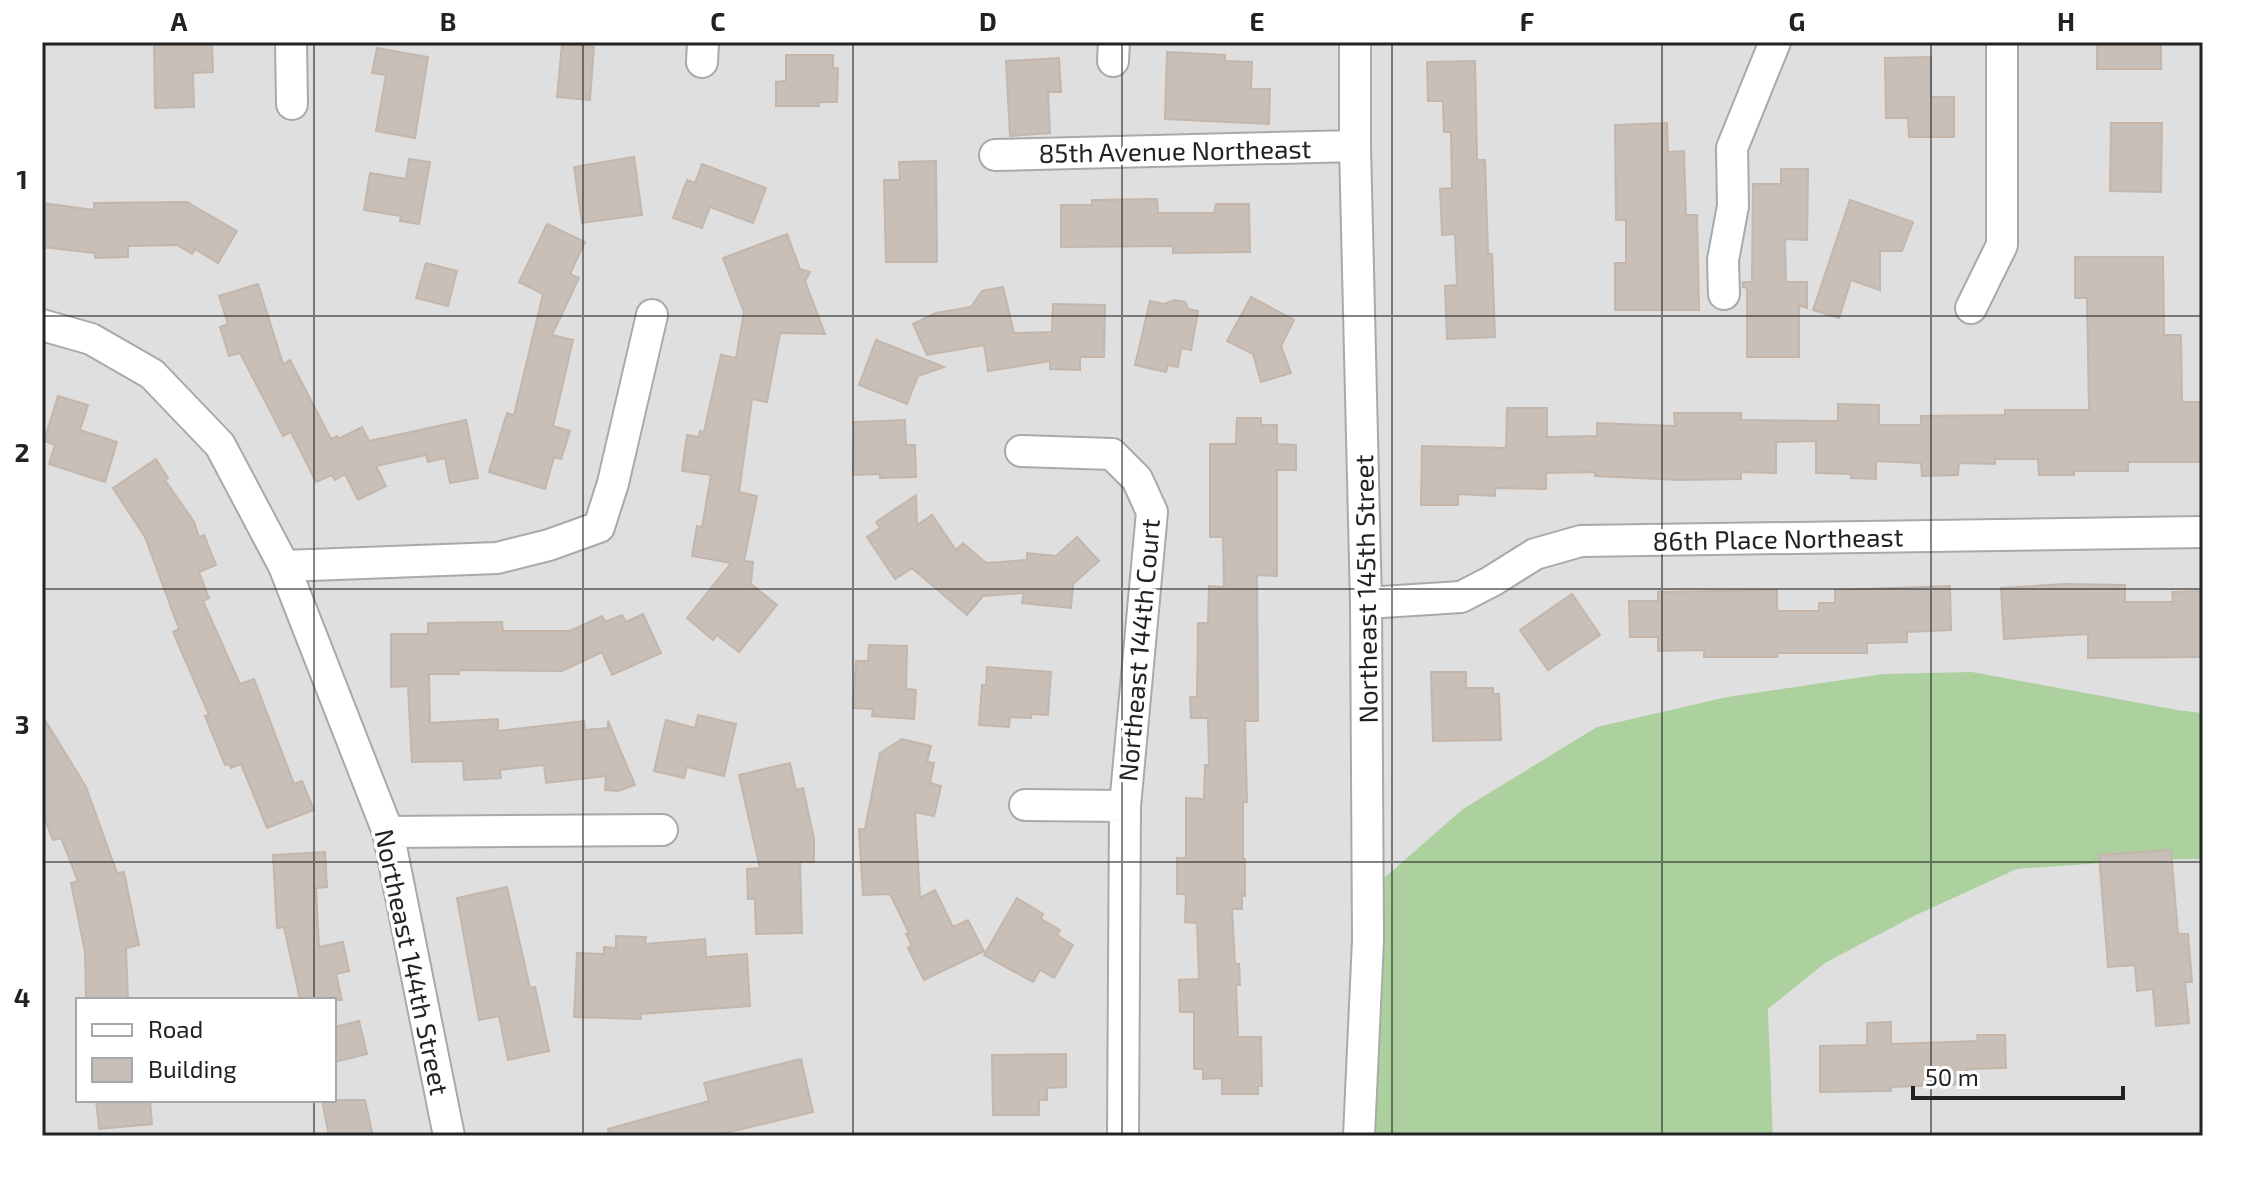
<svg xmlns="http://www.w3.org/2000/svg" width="2245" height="1178" font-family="'Exo 2',sans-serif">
  <rect width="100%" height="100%" fill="#f2efe9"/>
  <path fill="#e0dfdf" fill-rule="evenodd" d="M42 42H2203V713L2177 710 1358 1136H42ZM78 1000H334V1100H78Z
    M2203 859V1136H1773L1768 1009 1825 963 1914 916 2017 869 2145 860Z"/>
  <path fill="#add19e" d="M1972 672 2177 710 2203 713V859L2145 860 2017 869 1914 916 1825 963 1768 1009 1773 1136H1362L1368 892 1463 809 1597 727 1727 697 1883 674Z"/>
  <path fill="#c7bfb8" stroke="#c4b6ab" stroke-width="2" d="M212 42 213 72 193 73 194 107 155 108 154 43Z
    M2097 42H2161V69H2097Z
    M562 44 594 47 590 100 557 97Z
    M377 48 428 57 415 138 376 131 386 75 372 73Z
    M1167 52 1225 55V61L1252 62 1251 89H1270L1269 124 1165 119Z
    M786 55H833V68H838L837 102H819V106H776V82L786 81Z
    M1931 57V97H1954V137H1909L1908 118H1886L1885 58Z
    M1059 58 1061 92H1048L1050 133 1010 136 1006 61Z
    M1475 61 1477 160H1485L1488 254H1492L1495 337 1447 339 1445 286 1457 285 1455 234 1442 235 1440 189 1452 188 1451 132H1444L1443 101H1428L1427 62Z
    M1667 123 1668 152 1684 151 1686 215H1697L1699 310H1615V263H1626V220H1616L1615 125Z
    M2111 123H2162L2161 192 2110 191Z
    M634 157 642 215 582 223 574 167Z
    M409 159 430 162 419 224 400 221 401 216 364 210 370 173 406 179Z
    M936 161 937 262H886L884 180H900L899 162Z
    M702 164 766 188 753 223 710 207 702 228 673 218 687 180 695 183Z
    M1781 169H1808L1807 240 1785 239 1786 282H1807V308L1799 305V357H1747V288L1743 287V282H1752L1753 184H1781Z
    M1157 199 1158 213H1214L1216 204H1249L1250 252 1173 253V246L1061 247V205H1092V200Z
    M1850 200 1913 222 1902 251H1880V290L1851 280 1839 318 1813 310Z
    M187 202 237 231 218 263 195 249 192 254 177 245 128 246V257L95 258V253L42 247V203L94 210V203Z
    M547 224 585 242 570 274 579 278 552 335 573 340 553 426 570 431 561 459 554 457 545 489 489 472 507 413 514 415 543 294 519 282Z
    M787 234 800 269 810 272 805 281 825 334 780 333 767 402 752 399 739 492 757 496 744 561 753 562 751 584 777 605 739 652 717 635 713 640 687 618 731 563 692 556 697 526 702 527 711 475 682 471 687 435 699 437 700 431 704 432 721 355 736 358 744 312 723 258Z
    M2075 257H2163L2164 335H2181L2182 402H2203V462H2128V471H2074V475H2039L2038 459H1995V464L1959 463 1958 475 1922 476 1921 463 1876 461V479L1851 478V474L1816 473V441L1776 442V473L1741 472V479L1679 480 1595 476V472L1546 473V489L1495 488V496L1458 494V505H1421L1422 446 1506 448 1507 408H1547V437L1597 436V423L1675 426 1674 413H1741V420L1838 421V404L1879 405V425H1921V416L2005 415V410H2089L2087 298H2075Z
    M426 263 457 271 448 306 416 298Z
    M258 284 283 364 290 360 331 439 337 436 338 439 362 427 369 441 466 420 478 478 450 483 445 458 428 462 426 455 376 466 386 486 358 500 345 474 335 480 332 475 316 482 291 432 283 436 240 353 229 356 220 327 228 324 219 296Z
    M1003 287 1014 333 1052 332 1053 304 1105 305 1104 357H1080V370L1050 369V361L988 371 984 345 927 355 913 324 936 313 971 307 982 291Z
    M1251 297 1294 320 1281 346 1291 373 1261 382 1253 354 1227 341Z
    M1174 300 1185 302 1188 309 1198 311 1191 350 1181 348 1178 367 1168 365 1166 372 1135 365 1150 301 1164 304Z
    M876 340 944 367 918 376 907 404 859 385Z
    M58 396 88 405 80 430 117 442 105 482 49 464 55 445 44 441Z
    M1237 418H1261V425H1277V444L1296 445V470H1277V576L1257 575 1258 721H1245L1247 802H1243V859H1245V896L1242 895V909H1232L1235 964H1239L1240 985H1236L1238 1037H1261L1262 1086H1258V1094H1222V1078L1203 1079V1069H1194V1012H1180L1179 980 1199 979 1197 923 1185 922 1186 894H1177V858H1186V798L1204 799 1205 765H1209L1208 718H1191L1190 697H1197L1198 623H1208L1209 586 1224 587 1223 537H1210V444H1236Z
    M905 420 906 445H915L916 477 880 478V474L853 475 854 422Z
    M156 459 168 478 165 480 194 522 199 537 204 535 216 565 199 572 209 598 203 601 240 684 254 679 294 784 302 781 314 810 267 828 241 764 231 768 229 764 225 765 205 716 209 715 173 632 179 629 145 537 113 488Z
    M916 495 917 525 932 515 956 550 963 543 986 563 1027 560V553L1056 556 1077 537 1099 561 1073 584 1071 608 1022 603 1024 593 983 596 967 615 912 568 895 579 867 537 880 528 876 522Z
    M2065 584 2125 585V602H2173L2172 592 2203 591V657L2088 658V634L2004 639 2001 588Z
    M1950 586 1951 630 1907 632V642L1867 643V653H1777V657H1704V650L1658 651V637H1630L1629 601H1658V592L1777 590V611H1819V603H1835V590Z
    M1572 594 1600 635 1548 670 1520 630Z
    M643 614 661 653 612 675 602 652 562 671 459 670V674H429L430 723 498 719V731L584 721 585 730 608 728V721L635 785 618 791 605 790 606 776 546 783 544 765 500 770 501 778 464 780 463 761 412 762 408 686 391 687V634H428V623L502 622 503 631H570L602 616 605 622 622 615 626 622Z
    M869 645 907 646 906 689 916 690 914 719 872 716 873 709 853 708 856 661H868Z
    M987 667 1051 672 1048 715 1031 714V718L1010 717 1009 727 979 725 982 685H986Z
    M1431 672H1466V688H1493V694H1499L1501 740 1433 741Z
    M42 715 86 787 117 873 124 872 139 945 126 948 128 1000H86L85 952 71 883 78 881 61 838 53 840 42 812Z
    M698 715 736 724 724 776 687 767 684 778 654 771 666 720 695 728Z
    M902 739 931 746 927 762 934 763 930 783 941 786 934 816 915 812 920 898 935 890 953 927 968 920 984 951 924 980 908 948 912 946 906 934 909 933 890 894 863 895 859 829H865L880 753Z
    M790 763 796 790 803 788 814 839V862H800L802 933 756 934 755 899H748L747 869 760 868 739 775Z
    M2171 850 2178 934H2188L2192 982H2185L2189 1023 2156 1026 2153 989 2137 991 2135 965 2108 967 2099 855Z
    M325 852 327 887 316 888 319 947 343 942 349 971 336 974 342 1000H300L284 927 277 928 273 855Z
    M507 887 530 988 535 987 549 1051 508 1060 499 1016 479 1020 457 898Z
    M1017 898 1043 914 1041 919 1060 930 1057 935 1073 945 1054 978 1040 970 1033 982 984 955Z
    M616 936 646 937 645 944 705 939 706 957 747 954 750 1006 640 1014 641 1019 574 1017 577 953 604 954V947L616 948Z
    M359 1021 367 1054 334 1062V1027Z
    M1891 1022V1044L1978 1041 1977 1035H2005L2006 1068 1967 1069 1968 1084 1891 1087V1091L1820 1092V1046L1867 1045V1023Z
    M1066 1054V1087L1047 1088V1100H1039V1115H993L992 1055Z
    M801 1059 813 1112 713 1136H609L608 1129 709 1101 704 1083Z
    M96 1100H150L152 1124 99 1129Z
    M322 1100H365L373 1136H329Z"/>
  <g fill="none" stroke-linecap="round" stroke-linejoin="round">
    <defs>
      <path id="minor" d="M291 42 292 104
        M1355 42V146L1366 603 1368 940 1359 1136
        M1113 61 1114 42
        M702 62 703 42
        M995 155 1355 146
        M1724 294 1723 260 1733 206 1732 148 1775 42
        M1971 308 2002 245V42
        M42 325 91 339 152 374 220 445 284 566 388 832 449 1136
        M1021 451 1112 454 1137 479 1152 512 1125 806 1123 1136
        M284 566 497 558 549 545 599 527 613 483 652 315
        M1366 603 1461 597 1492 581 1535 554 1581 541 2203 532
        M1025 805 1125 806
        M388 832 662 830"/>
    </defs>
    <use href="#minor" stroke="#a9a9a9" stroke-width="34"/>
    <use href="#minor" stroke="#fff" stroke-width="30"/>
  </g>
  <path fill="none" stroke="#222" stroke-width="2" stroke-opacity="0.55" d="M314 42V1000M583 42V1136M853 42V1136M1122 42V1136M1392 42V1136M1662 42V1136M1931 42V1136M42 316H2203M42 589H2203M42 862H2203M314 1100V1136"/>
  <g text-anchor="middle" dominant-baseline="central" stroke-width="7" stroke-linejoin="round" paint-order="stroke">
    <g font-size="26" fill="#222" stroke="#fff">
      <text transform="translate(1175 150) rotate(-1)">85th Avenue Northeast</text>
      <text transform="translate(1778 538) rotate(-1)">86th Place Northeast</text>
      <text transform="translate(1365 589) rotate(-91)">Northeast 145th Street</text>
      <text transform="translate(1138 650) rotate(-85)">Northeast 144th Court</text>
      <text transform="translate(413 962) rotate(78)">Northeast 144th Street</text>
    </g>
  </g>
  <rect width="2245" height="1178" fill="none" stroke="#ffffff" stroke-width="88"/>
  <rect x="76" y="998" width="260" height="104" fill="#ffffff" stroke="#a7a7a7" stroke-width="2"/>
  <rect x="92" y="1024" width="40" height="12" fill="#ffffff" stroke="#a7a7a7" stroke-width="2"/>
  <text x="148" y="1038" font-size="24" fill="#222222">Road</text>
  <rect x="92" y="1058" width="40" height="24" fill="#c7bfb8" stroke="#a7a7a7" stroke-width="2"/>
  <text x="148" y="1078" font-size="24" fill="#222222">Building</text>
  <path d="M1913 1086v12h210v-12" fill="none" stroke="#222222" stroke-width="4"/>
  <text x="1925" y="1086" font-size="24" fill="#222222" stroke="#ffffff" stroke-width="6" paint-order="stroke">50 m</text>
  <rect x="44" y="44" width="2157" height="1090" fill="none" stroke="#222" stroke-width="3"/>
  <g font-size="26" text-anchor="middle" font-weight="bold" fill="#222">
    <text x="179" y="31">A</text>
    <text x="448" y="31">B</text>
    <text x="718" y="31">C</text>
    <text x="988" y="31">D</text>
    <text x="1257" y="31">E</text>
    <text x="1527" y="31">F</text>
    <text x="1797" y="31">G</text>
    <text x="2066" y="31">H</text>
    <text x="22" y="189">1</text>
    <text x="22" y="462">2</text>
    <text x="22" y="734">3</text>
    <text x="22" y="1007">4</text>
  </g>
</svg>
